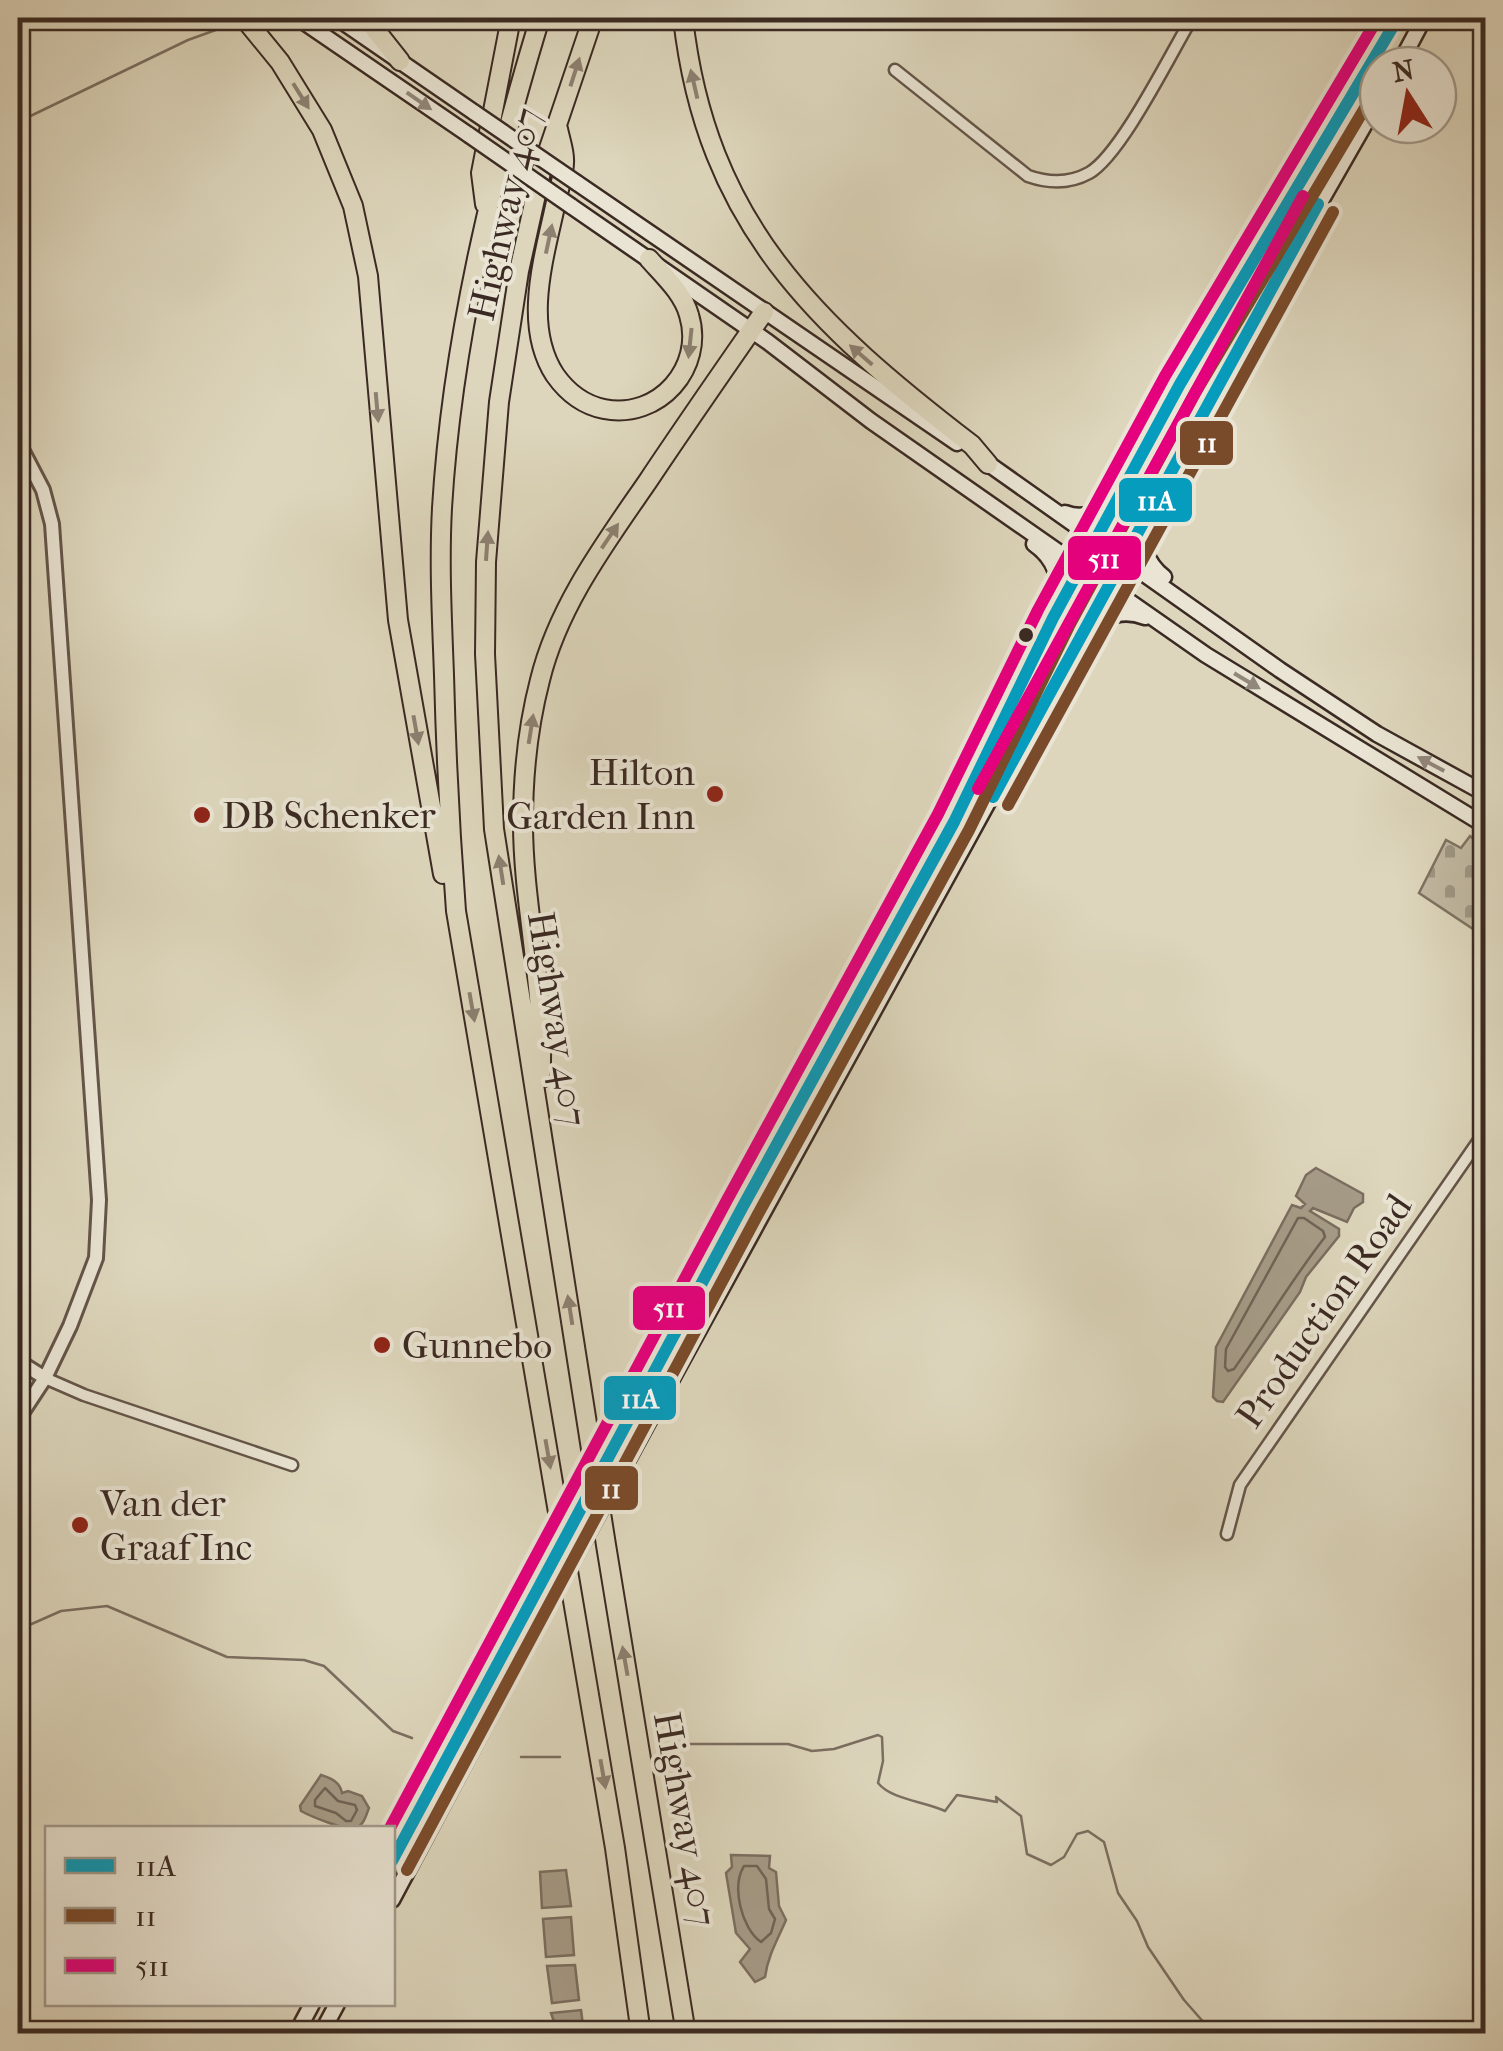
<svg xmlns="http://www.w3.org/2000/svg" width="1503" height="2051" font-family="'IM FELL French Canon',serif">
  <defs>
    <pattern id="cemetery-stones" width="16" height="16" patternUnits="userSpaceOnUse" patternTransform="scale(2.5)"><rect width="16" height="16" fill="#c1b9a2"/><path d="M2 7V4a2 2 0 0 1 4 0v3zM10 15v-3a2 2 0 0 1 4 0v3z" fill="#9e9784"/></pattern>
  </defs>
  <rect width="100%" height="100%" fill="#ddd6bc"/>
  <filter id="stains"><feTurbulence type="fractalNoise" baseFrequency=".002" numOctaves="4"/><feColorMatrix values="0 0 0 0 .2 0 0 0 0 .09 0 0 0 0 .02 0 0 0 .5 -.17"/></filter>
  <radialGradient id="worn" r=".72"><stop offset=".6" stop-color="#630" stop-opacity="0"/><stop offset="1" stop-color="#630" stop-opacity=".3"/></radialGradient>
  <path fill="url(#cemetery-stones)" stroke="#7e7262" stroke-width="2.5" d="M1470 836 1485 848 1486 929 1482 935 1419 893 1446 840 1461 848Z"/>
  <path fill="#a69c88" stroke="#7b6e60" stroke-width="2.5" d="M1316 1168 1363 1194V1202L1354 1208 1347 1222 1313 1208 1310 1211 1339 1229V1236L1306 1277 1300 1292 1223 1402 1217 1401 1213 1397 1216 1347 1292 1205 1301 1208 1305 1204 1296 1196 1306 1175Z
    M321 1775C331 1778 340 1782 342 1793L348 1791 362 1796 369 1808C366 1815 364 1826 355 1828 346 1831 310 1816 301 1811L300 1806Z
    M731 1855 770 1856 769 1868 776 1872 779 1906 786 1920C778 1939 768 1955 765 1977L755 1982 740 1962 750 1949 736 1933 726 1873 732 1867Z
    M566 1870 571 1906 542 1908 540 1872Z
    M571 1917 574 1955 546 1957 543 1919Z
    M575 1965 579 2000 552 2003 547 1966Z
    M581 2010 584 2033H558L551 2013Z"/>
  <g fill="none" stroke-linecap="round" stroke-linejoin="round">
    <path stroke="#706356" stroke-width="2.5" d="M1298 1218H1304L1323 1231 1325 1237C1292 1279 1265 1325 1234 1369L1228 1371 1225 1367 1226 1349Z
      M325 1788 338 1801 355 1805 357 1810 351 1821H346L336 1813 315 1806V1800Z
      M744 1866H757L766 1879 769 1909 775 1919 771 1933 761 1942C742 1929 731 1887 744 1866Z"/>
    <path stroke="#7b6e60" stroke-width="2.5" d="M18 122 188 40 224 27
      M18 1630 61 1611 107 1606 227 1657 304 1660 324 1666 393 1731 412 1738
      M681 1744H788L812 1751 834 1749 878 1735 882 1737 883 1761 878 1783C892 1800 924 1801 945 1811L957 1795 997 1802 996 1797 1021 1816 1027 1854 1051 1865 1064 1857 1077 1834 1088 1831 1104 1842 1118 1893 1137 1921 1148 1947 1184 2000 1214 2034
      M521 1757H560"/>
    <defs>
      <path id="minor" d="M895 70 1028 176C1048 183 1069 184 1089 173 1121 155 1171 53 1192 18
        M45 1378 84 1395 292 1465
        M1227 1534 1240 1485 1486 1130"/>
      <path id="tertiary" d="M18 442 43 490 52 524 99 1200 96 1258 70 1326 45 1378 18 1419
        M18 1361 45 1378"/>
      <path id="secondary" d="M298 18 469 135
        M337 18 475 113
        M1399 65 1424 18
        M577 183 957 443
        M571 206 768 342 871 421 1206 655 1486 826
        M983 460 1280 670 1377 734 1486 794
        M1065 513C1086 521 1103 511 1113 492
        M1145 521C1141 544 1145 562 1164 577
        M1034 544C1054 558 1062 579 1056 603
        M1088 631C1104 615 1124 609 1145 617
        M641 1397 954 822 1053 618 1180 384 1398 18
        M645 1428 1237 348 1378 101
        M392 1862 543 1579
        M392 1900 546 1610
        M296 2034 312 2004
        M321 2034 337 2004"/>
      <path id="motorway" d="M244 18 280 62 322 130 353 206 368 276 398 620 443 874
        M366 18 400 61
        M540 18C492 176 452 342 442 508 439 564 442 620 444 675 446 754 450 832 456 911L615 1848 641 2034
        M593 18 541 172 519 271 499 402 486 562 485 654 494 829 606 1545 686 2034
        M683 18C706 224 816 325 972 445L988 464
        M558 129C560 139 564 150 564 159 565 171 560 185 557 197 546 252 521 323 555 375 567 392 584 405 604 409 659 420 705 367 689 315 683 293 664 276 649 259
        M485 204 481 173 511 18
        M540 1079C547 994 523 908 523 823 523 775 528 726 540 680 558 606 606 542 648 481 686 424 725 368 764 312"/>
    </defs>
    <use href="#minor" stroke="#645549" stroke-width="15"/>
    <use href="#tertiary" stroke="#645549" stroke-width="18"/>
    <use href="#secondary" stroke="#3b2a23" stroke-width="19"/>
    <use href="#motorway" stroke="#3b2a23" stroke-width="22"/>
    <use href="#minor" stroke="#e9e4d3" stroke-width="10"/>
    <use href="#tertiary" stroke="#e9e4d3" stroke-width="12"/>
    <use href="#secondary" stroke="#e9e4d3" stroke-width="14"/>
    <use href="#motorway" stroke="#ddd6bc" stroke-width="18"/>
    <defs>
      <path id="secondary-bridge" d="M475 113 577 183
        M469 135 571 206
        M543 1579 641 1397
        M546 1610 645 1428"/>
    </defs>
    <use href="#secondary-bridge" stroke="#3b2a23" stroke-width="19" stroke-linecap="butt"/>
    <use href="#secondary-bridge" stroke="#e9e4d3" stroke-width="14"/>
    <defs>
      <path id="bus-1" d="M993 797 1318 204
        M392 1861 742 1208 954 822 1053 618 1180 384 1398 18"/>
      <path id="bus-2" d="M1008 805 1333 212
        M407 1870 757 1216 969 830 1069 626 1195 393 1378 86"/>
      <path id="bus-3" d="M978 789 1303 196
        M390 1828 727 1200 938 814 1038 610 1165 376 1378 18"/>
    </defs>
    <use href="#bus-1" stroke="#e9e4d3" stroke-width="20"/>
    <use href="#bus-2" stroke="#e9e4d3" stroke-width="20"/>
    <use href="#bus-3" stroke="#e9e4d3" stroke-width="20"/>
    <use href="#bus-1" stroke="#069cbd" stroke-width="12"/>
    <use href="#bus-2" stroke="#7a4b2a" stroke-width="12"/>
    <use href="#bus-3" stroke="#e5007d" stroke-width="12"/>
  </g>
  <defs><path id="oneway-solid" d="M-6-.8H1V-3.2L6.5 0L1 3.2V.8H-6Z" transform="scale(2.5)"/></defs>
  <g fill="#8c8070">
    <use href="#oneway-solid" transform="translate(575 72) rotate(-72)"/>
    <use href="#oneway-solid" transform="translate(694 84) rotate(-103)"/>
    <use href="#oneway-solid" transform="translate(301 96) rotate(58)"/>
    <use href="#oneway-solid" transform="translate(549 239) rotate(-78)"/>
    <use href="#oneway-solid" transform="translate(690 343) rotate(96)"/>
    <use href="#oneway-solid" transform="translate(861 355) rotate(-139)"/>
    <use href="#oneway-solid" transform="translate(377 407) rotate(85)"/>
    <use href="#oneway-solid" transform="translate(610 536) rotate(-56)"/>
    <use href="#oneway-solid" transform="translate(487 546) rotate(-86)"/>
    <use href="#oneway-solid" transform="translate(531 729) rotate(-81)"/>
    <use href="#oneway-solid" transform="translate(416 730) rotate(80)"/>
    <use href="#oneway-solid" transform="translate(501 870) rotate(-99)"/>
    <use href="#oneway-solid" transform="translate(472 1007) rotate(80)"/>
    <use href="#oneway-solid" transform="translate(570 1310) rotate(-99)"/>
    <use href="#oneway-solid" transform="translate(548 1454) rotate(80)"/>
    <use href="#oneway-solid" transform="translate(625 1661) rotate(-100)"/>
    <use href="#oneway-solid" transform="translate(603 1774) rotate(80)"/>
  </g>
  <g fill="#92877b">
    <use href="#oneway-solid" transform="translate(419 101) rotate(35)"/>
    <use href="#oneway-solid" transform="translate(1247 681) rotate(31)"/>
    <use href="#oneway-solid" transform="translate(1431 764) rotate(-152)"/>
  </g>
  <circle fill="#3b2a23" stroke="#e9e4d3" stroke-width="4" cx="1026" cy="635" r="9"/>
  <g fill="#8f2418" stroke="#e9e4d3" stroke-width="4">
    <circle cx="715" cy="794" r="10"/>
    <circle cx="202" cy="815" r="10"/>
    <circle cx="382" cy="1345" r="10"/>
    <circle cx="80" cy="1525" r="10"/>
  </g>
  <g text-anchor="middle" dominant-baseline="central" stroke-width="8" stroke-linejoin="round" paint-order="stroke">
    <g font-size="38" fill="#3b2a23" stroke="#e9e4d3">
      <text transform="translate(505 214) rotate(-77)">Highway 407</text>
      <text transform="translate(557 1019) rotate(81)">Highway 407</text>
      <text transform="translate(1324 1311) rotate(-55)">Production Road</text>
      <text transform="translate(685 1819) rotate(80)">Highway 407</text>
    </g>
    <g font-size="38" fill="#3b2a23" stroke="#e9e4d3" text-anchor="start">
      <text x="695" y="772" text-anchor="end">Hilton<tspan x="695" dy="44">Garden Inn</tspan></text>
      <text x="222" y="815">DB Schenker</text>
      <text x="402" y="1345">Gunnebo</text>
      <text x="100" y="1503">Van der<tspan x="100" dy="44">Graaf Inc</tspan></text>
    </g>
  </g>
  <g stroke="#e9e4d3" stroke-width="4">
    <rect x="1178" y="419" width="57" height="48" rx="10" fill="#7a4b2a"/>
    <rect x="1117" y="476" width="77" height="48" rx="10" fill="#069cbd"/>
    <rect x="1066" y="534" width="77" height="48" rx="10" fill="#e5007d"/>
    <rect x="631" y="1284" width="76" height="48" rx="10" fill="#e5007d"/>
    <rect x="602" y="1374" width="76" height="48" rx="10" fill="#069cbd"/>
    <rect x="583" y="1464" width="57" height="48" rx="10" fill="#7a4b2a"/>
  </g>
  <g font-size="28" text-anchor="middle" font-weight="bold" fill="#fff">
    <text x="1207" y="452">11</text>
    <text x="1156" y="510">11A</text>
    <text x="1104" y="568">511</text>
    <text x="669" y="1317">511</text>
    <text x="640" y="1408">11A</text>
    <text x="611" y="1498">11</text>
  </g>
  <rect width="1503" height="2051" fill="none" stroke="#ddd6bc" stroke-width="60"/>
  <rect x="20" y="20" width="1463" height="2011" fill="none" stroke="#3b2a23" stroke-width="5"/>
  <rect x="30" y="30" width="1443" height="1991" fill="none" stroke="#3b2a23" stroke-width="2.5"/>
  <rect x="45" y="1826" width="350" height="180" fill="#e9e4d3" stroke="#a39a8d" stroke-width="2.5"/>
  <rect x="65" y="1858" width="50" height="15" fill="#069cbd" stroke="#a39a8d" stroke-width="2.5"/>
  <text x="135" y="1876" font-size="30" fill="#3b2a23">11A</text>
  <rect x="65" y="1908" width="50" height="15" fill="#7a4b2a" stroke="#a39a8d" stroke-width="2.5"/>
  <text x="135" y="1926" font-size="30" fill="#3b2a23">11</text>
  <rect x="65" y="1958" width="50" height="15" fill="#e5007d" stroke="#a39a8d" stroke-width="2.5"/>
  <text x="135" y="1976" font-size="30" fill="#3b2a23">511</text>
  <g transform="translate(1408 95) rotate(349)"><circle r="48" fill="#e9e4d3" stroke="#a39a8d" stroke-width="2.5"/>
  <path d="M0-8L18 38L0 25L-18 38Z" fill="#8f2418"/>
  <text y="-15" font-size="28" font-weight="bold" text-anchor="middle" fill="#3b2a23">N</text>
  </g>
  <rect width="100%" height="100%" filter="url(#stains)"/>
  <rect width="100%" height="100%" fill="url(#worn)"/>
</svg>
